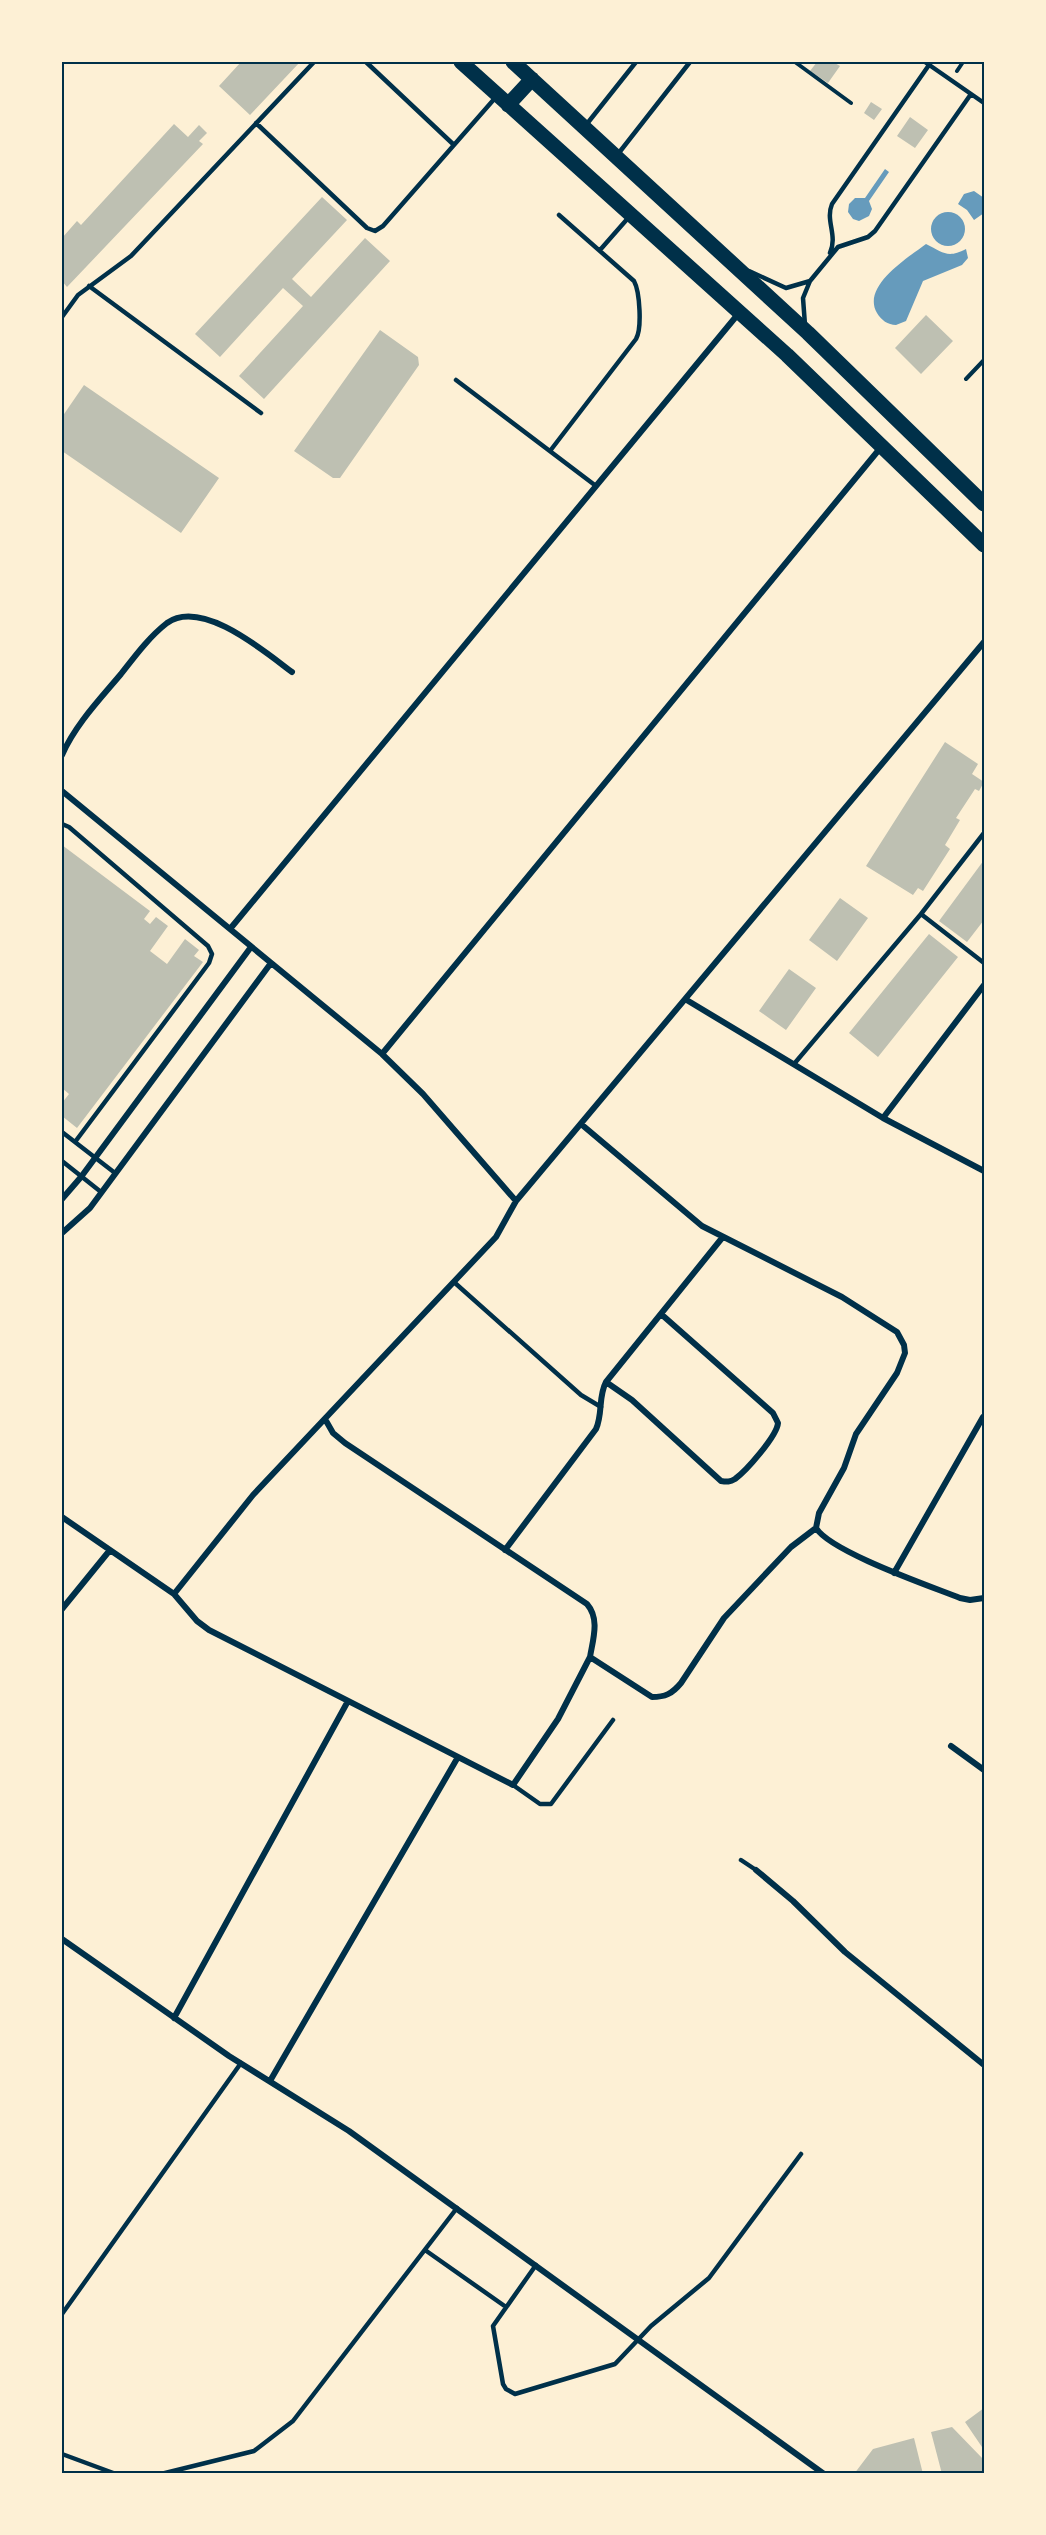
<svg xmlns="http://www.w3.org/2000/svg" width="1046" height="2535" font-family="Raleway,sans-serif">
  <rect width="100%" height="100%" fill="#fdf0d5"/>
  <path fill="#669bbc" d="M885 169 889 172 869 201 872 209 869 216 859 221 853 219 848 212 849 204 855 198H865Z
    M974 191 984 198V213L974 220 967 210 958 204 964 194Z
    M931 229a17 17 0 1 1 34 0a17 17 0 1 1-34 0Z
    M926 244C943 252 947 259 966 249L968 258 962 265 923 281 906 321 896 325C888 325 881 320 877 313 861 286 909 257 926 244Z"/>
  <path fill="#bec0b2" d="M241 62H300L250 115 219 86Z
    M817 62H833L840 66 828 83 810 71Z
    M871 102 882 109 874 120 864 113Z
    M910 117 928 130 915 148 897 136Z
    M174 124 188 137 199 125 207 133 199 141 203 144 67 287 62 281V238L77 221 81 225Z
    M322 197 347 220 292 279 311 297 365 238 390 261 264 399 239 376 303 306 283 288 220 357 195 334Z
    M926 315 953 341 921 374 895 348Z
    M380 330 418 357 419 365 340 478H333L294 451Z
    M84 385 219 478 181 533 62 451V417Z
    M945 742 978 764 972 774 984 782 979 791 975 789 956 818 960 820 945 845 950 849 923 891 918 888 913 895 866 866Z
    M62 845 150 911 144 919 150 924 156 917 168 926 150 951 167 964 185 939 199 950 194 956 203 962 77 1128 62 1116V1103L69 1094 62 1088Z
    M984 860V920L967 942 939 921Z
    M840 898 868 918 837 961 809 940Z
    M929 934 958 957 878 1057 849 1033Z
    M789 969 816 988 786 1030 759 1011Z
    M984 2408V2450L965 2422Z
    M952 2427 984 2460V2474H942L931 2432Z
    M914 2438 923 2474H854L873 2449Z"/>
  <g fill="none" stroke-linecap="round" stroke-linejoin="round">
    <path stroke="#003049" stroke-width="4" d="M795 62 851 103
      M957 71 963 62
      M966 379 984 360"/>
    <path stroke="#003049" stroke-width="4.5" d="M366 62 454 145
      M925 62 984 103
      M256 123 367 228 375 231 383 226 496 97
      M586 125 636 62
      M618 154 690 62
      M600 250 629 217
      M830 253C838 235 825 221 832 204L929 65
      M749 271 786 288 810 281
      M89 286 261 413
      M62 317 78 295 131 256 314 62
      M805 325 803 298 810 281 838 247 868 237 875 231 971 94
      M456 380 596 486
      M550 451 636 339C642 329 640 292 634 281L559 215
      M62 824 69 827 208 946 212 954 209 963 75 1142
      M921 914 984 963
      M794 1064 921 914 984 833
      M62 1132 115 1173
      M62 1161 101 1192
      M455 1283 581 1395 601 1407
      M513 1785 540 1804H551L613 1720
      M741 1860 756 1870
      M425 2250 506 2307
      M536 2265 493 2326 503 2384 506 2389 515 2394 615 2364 651 2326 709 2278 801 2154
      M62 2314 241 2063
      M62 2454 116 2474
      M161 2474 254 2451 293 2421 457 2208"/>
    <path stroke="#003049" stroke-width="6" d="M62 755C75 725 100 699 121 674 135 656 149 637 167 623 202 598 265 652 292 672
      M62 791 382 1054 423 1094 516 1201
      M230 929 739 313
      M685 999 883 1118 984 1171
      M382 1054 882 446
      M883 1118 984 985
      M62 1199 81 1177 251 947
      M62 1233 90 1208 271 963
      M606 1382 632 1400 721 1481C727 1482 730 1482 735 1479 746 1471 777 1436 778 1423L773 1413 661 1314
      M325 1419 333 1433 345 1443 587 1604C600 1619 593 1639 590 1657L652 1697C665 1697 672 1694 681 1683L724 1618 791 1547 816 1528 819 1513 844 1468 856 1434 897 1373 905 1353 904 1345 897 1332 842 1297 702 1226 581 1124
      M62 1517 174 1594 197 1621 209 1630 513 1785 558 1719 590 1657
      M816 1528C831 1552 930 1586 960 1598L970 1600 984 1598
      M505 1550 596 1429C603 1413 598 1397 606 1382L722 1238
      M894 1573 983 1417
      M174 1594 253 1495 496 1237 516 1201 984 642
      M62 1609 110 1550
      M951 1746 984 1770
      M756 1870 793 1901 845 1952 984 2065
      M62 1939 229 2056 349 2131 824 2474
      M174 2018 348 1701
      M270 2081 458 1757"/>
    <path stroke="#003049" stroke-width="15" d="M461 62 787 355 984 545
      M513 62 808 333 984 504
      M508 105 532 79"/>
  </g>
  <rect width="1046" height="2535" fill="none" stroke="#fdf0d5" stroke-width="126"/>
  <rect x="63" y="63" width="920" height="2409" fill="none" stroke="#003049" stroke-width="2"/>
</svg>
